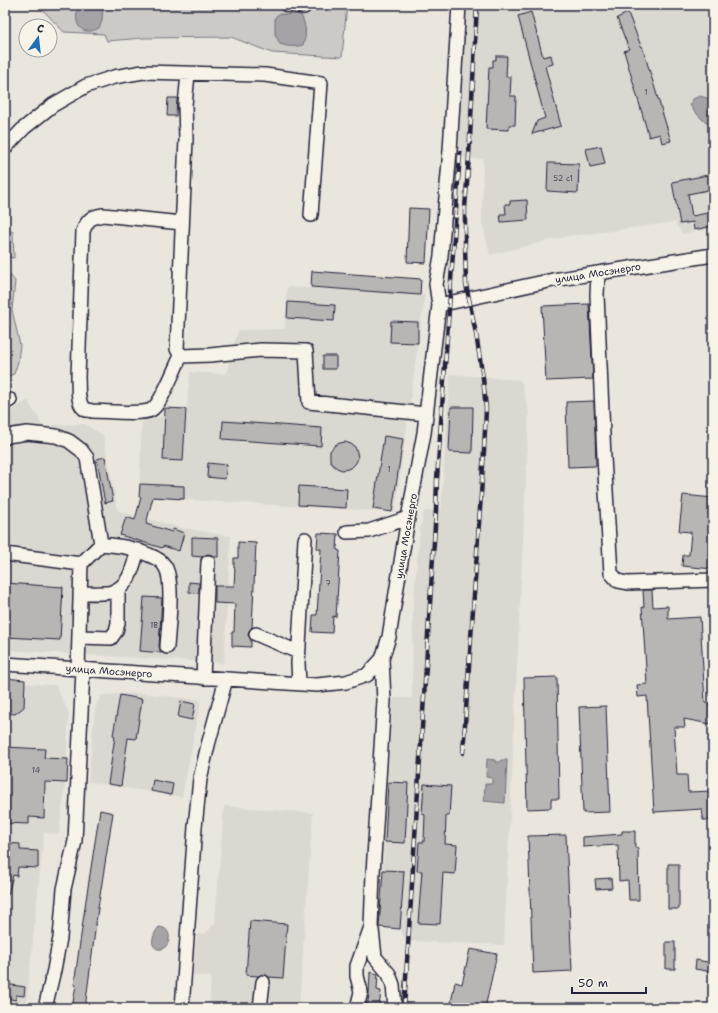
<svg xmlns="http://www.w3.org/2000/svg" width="718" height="1013" font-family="'Shantell Sans',sans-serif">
  <rect width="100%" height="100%" fill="#eae6de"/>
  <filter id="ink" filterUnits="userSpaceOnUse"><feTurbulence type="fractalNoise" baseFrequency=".025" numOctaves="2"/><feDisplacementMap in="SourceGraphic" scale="8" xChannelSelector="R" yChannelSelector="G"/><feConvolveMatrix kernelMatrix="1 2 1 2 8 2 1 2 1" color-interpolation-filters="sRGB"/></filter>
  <g filter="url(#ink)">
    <path fill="#dbd8d2" d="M466 5H713V228L682 234 675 222 604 232 568 236 490 255 482 222 483 159 456 158Z
      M287 287 425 294 395 512 139 497 142 417 186 416 190 372 226 374 238 330 285 329Z
      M450 374 521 380 529 413 504 945 406 941 400 929 379 928 393 698H412L413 606 420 529 424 511 441 510Z
      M28 400 33 410 37 414 43 428 53 425 85 424 103 435 118 511 182 528 231 536 224 663 5 650V415Z
      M5 682 55 685 69 713 65 787 59 834 44 833 26 1008H5Z
      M142 693 201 700 182 797 88 782 95 709 101 695Z
      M224 806 313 813 299 1008H209L211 977 193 975 197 934H205L215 923Z"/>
    <path fill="#cdc9c6" stroke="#787680" d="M40 5H347L342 57 272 53 231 37 143 38 107 41 104 34 64 32 40 7Z
      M5 228 13 232 14 258 8 257 7 239 5 240Z
      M10 275 15 281 12 310 20 345 18 362 14 374 5 377V281Z"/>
    <path fill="#a6a3a6" stroke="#716f7b" d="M79 5H103L102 21 99 28C80 38 72 22 79 5Z
      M279 14C288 15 293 13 301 15 306 25 307 35 303 45 295 47 288 47 280 44L275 34V18L276 16Z
      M700 96 713 100V124L706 123 694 111 690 105 693 99Z
      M487 759 495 760V762H500L501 760H507L505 803 484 801 485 784H492V778L486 777Z
      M159 927C176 928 169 952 158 949 148 946 154 932 159 927Z"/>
    <path fill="#b8b6b5" stroke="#22223b" d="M531 12 543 57 551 55 553 64 545 66 561 126 532 134 537 121 545 118 518 16Z
      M628 13 641 46H642L671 141 662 143 660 134 649 137 624 51 629 49 617 18Z
      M496 56H507L506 77H511L510 96H516L515 125H509V130L486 129 489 67H493V60H496Z
      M168 98H177L176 116H167Z
      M601 146 605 164 590 167 586 149Z
      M548 163 579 164 578 193 547 191Z
      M713 174V189L688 194 692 216 713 212V226L694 230 693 222 680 224 672 182Z
      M527 200 528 220 501 222 500 214H506L505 204H510V201Z
      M409 208 429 209 426 263 407 262Z
      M312 271 421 279 420 295 311 287Z
      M288 302 335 305 334 321 287 318Z
      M589 304 593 379 546 381 542 306Z
      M391 321 418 322V343L390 342Z
      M323 356H336V369H323Z
      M594 401 596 466 568 467 566 402Z
      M451 407H473L472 453 449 452Z
      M165 408 186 409 183 461 163 460Z
      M223 421 322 428 321 446 222 439Z
      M384 436 403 439 392 512 373 509Z
      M345 442 351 444 355 447 357 452 358 458 356 463 352 467 348 469 342 470 337 468 333 465 330 460V451L335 445 340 443Z
      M105 457 113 501 105 503 97 459Z
      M208 463 227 465 225 479 207 477Z
      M140 484 184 486V499L153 497 146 524 172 532 173 529 184 533 179 551 163 546 162 548 120 535 126 517 135 520 141 497H139Z
      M299 486 347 489 346 508 298 505Z
      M683 495 713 498V569L682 566 683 555H689L691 532 679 531Z
      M318 533 338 534 337 550 340 551 336 617 333 616 332 633 312 632 313 615H317L321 549H317Z
      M192 537 218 538V557H214L212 555 208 554 202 557 192 556Z
      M238 542 256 543 252 627 249 631 248 635 251 640V647L232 646V632H234L235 604 215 603V586H234L235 568H234V558H238Z
      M189 582 199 583V593L189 592Z
      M5 583 63 587 60 640 5 637Z
      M643 590H652L653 607 668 606V619L700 617 705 703 713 705V712L710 724 684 719 685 727H674L677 775H687L688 792 713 791V820H703L702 809 654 812 647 696 638 697 637 685 647 684 642 607H644Z
      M144 597 162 598 159 646 160 650 162 653 140 651Z
      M557 677 559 799H551V808L527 809 524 678Z
      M5 678 25 680 24 707 15 714 5 713Z
      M120 695 142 699 136 739 128 738 121 786 108 784 115 736 113 735Z
      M181 701 195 704 192 720 178 717Z
      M606 706 610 812 583 813 579 707Z
      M5 747 45 749 44 758 68 759 67 783 45 782 44 818 29 817V824L5 823Z
      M153 780 173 784 171 795 151 791Z
      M388 782 408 783 405 843 385 842Z
      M424 784 451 786 449 816H446L445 844 457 845 455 874 443 873 440 924 418 923 422 871H417L419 842H424L425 815 422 814Z
      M100 810 113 813 98 908 85 1008H72L76 985H74L86 900Z
      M622 831H635V848H638L639 900H629L628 880 619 881 618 845 583 847V837L622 834Z
      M566 835 572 971 533 973 528 836Z
      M6 843 20 844V850L38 851V868L18 867 17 876 13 875 8 895H5V853Z
      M668 864H679V909H668Z
      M383 870 404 871 400 929 379 927Z
      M611 878 612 888 596 889 595 879Z
      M250 921 287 924 283 978 269 977 264 974 258 976 246 975Z
      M666 942H675V969H666Z
      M470 949 497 954 485 1008H450L455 982 462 984Z
      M696 960 713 963V972L695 969Z
      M370 972 378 974 377 990 381 991 379 1008H367L369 994Z
      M5 984 25 987 24 996 16 995V1000L6 998 7 993H5Z"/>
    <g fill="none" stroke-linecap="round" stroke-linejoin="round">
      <defs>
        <path id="minor" d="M287 5 304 7
          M5 148 24 128 53 105 86 86 114 77 143 72 265 75 321 83 311 215
          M598 273 597 295 604 458 611 573 618 581 628 583 713 580
          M439 305 553 280 713 255
          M181 356C175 367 161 405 151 410 141 415 106 411 92 411 90 410 88 410 86 410 76 405 79 387 78 378L83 231C88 219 91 217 103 215L182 223
          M181 356 210 355 261 350 306 351 309 402 426 414
          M181 356 177 349 186 139 185 105 188 74
          M5 403 10 400
          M5 438 7 436 27 433 56 436 69 441 81 450 87 458 101 544
          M347 532 369 531 408 518
          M5 554 81 564 101 544C120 546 132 547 149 555 154 557 161 560 164 565 175 578 168 629 167 647
          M80 593C87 593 110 594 114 591 131 584 133 565 138 550
          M256 634 298 652
          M79 637 111 638 116 631 118 623V589
          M5 664 317 685 346 682 367 675 382 659 389 637 408 518 424 433 439 305 436 284 441 256 450 150 459 5
          M78 669 81 564
          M203 678 208 562
          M299 684 298 663 305 539
          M372 930 375 957 389 974 393 985 395 1008
          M45 1008 54 970 60 938 64 889 75 841 83 670
          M182 1008 195 827 200 779 208 745 226 679
          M260 1008 263 982
          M357 1008 361 992 357 976V966L371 927 373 873 384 701 382 659"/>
      </defs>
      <use href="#minor" stroke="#22223b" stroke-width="16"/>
      <use href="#minor" stroke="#f7f3e8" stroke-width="13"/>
      <defs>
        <path id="rail" d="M463 753 484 451 486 409 483 378 476 334 466 284 465 245V208L469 156 477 5
          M404 1008 436 510 437 479 460 153"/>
      </defs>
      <use href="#rail" stroke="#22223b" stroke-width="4.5"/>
      <use href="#rail" stroke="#f7f3e8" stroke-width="3" stroke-dasharray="9" stroke-linecap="butt"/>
    </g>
  </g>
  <g text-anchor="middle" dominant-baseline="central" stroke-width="3.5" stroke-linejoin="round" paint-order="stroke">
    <g font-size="8" fill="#48475a">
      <text x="646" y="92">1</text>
      <text x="563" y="178">52 с1</text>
      <text x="389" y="469">1</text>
      <text x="328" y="583">7</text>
      <text x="154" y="625">1В</text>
      <text x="36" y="770">14</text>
    </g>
    <g font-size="10" fill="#22223b" stroke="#f7f3e8">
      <text transform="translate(598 273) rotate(-9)">улица Мосэнерго</text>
      <text transform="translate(406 536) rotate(-80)">улица Мосэнерго</text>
      <text transform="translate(109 671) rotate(4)">улица Мосэнерго</text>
    </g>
  </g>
  <rect width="718" height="1013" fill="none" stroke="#f7f3e8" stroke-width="20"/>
  <rect x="10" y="10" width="698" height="993" fill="none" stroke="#22223b" stroke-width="1.5" filter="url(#ink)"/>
  <g transform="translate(38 38) rotate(15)"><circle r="19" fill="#f7f3e8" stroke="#a29fa3"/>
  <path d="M0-3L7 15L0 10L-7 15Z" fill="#1f6fb2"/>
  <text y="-6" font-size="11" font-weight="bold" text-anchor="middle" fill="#22223b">С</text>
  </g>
  <path d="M572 987v6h74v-6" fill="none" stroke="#22223b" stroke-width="2"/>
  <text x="578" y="987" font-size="12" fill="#22223b" stroke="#f7f3e8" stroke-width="3" paint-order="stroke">50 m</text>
</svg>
